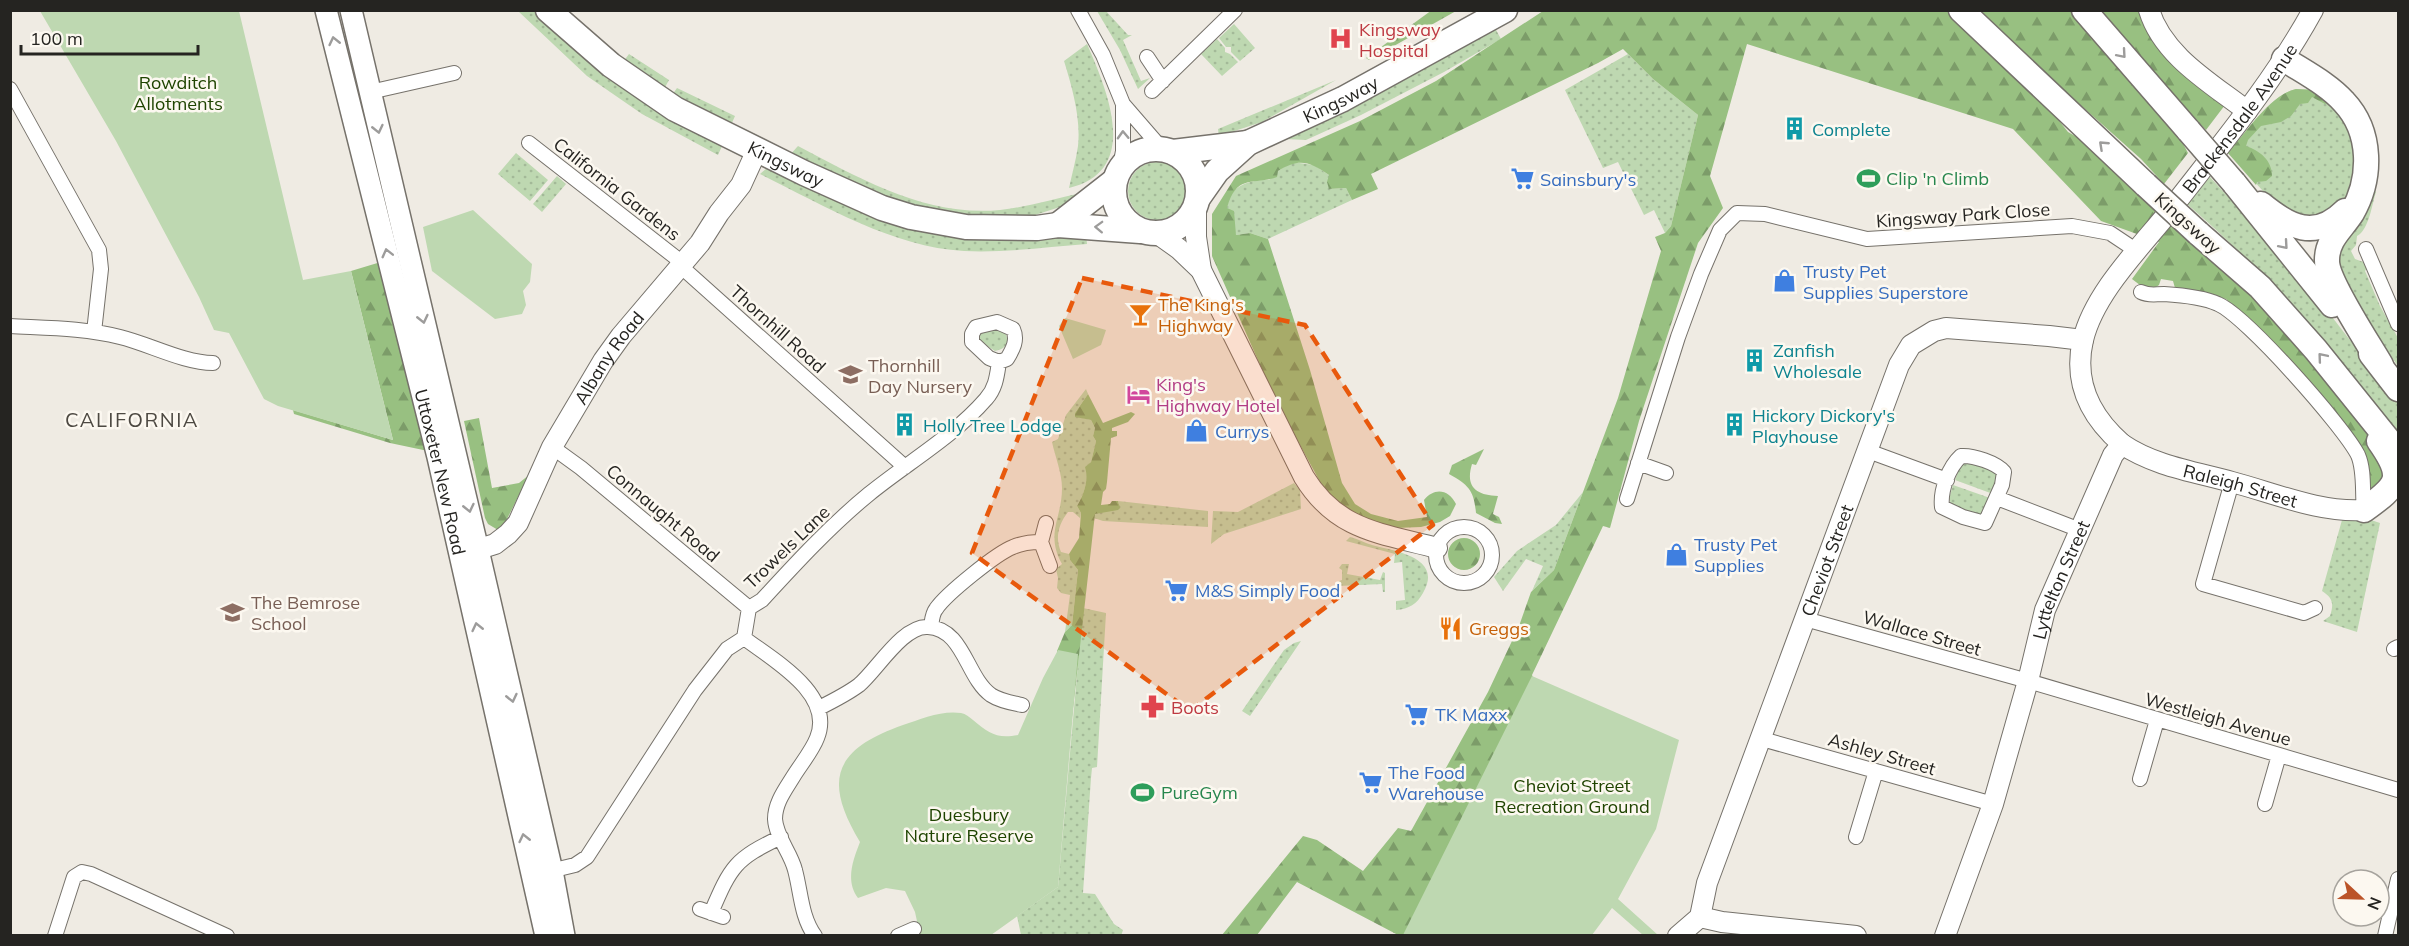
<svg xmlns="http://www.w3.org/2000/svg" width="2409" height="946" font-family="Mulish,sans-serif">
  <defs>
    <pattern id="grass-dots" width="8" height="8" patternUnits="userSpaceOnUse" patternTransform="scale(1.5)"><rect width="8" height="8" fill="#bed8b1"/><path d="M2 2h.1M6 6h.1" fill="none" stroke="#a3b998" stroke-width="1.8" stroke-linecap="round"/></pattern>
    <pattern id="forest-firs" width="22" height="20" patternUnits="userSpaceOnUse" patternTransform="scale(1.5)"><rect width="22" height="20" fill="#98c081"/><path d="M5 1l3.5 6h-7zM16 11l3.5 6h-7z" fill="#7c9c69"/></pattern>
  </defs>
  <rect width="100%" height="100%" fill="#efebe3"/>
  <path fill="url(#grass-dots)" d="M518 11H536L568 42 723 144 718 155 642 114 587 76Z
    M1097 11H1106L1128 35H1132L1123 40 1141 81 1150 78 1138 89 1120 50Z
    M1234 24 1255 48 1240 61 1231 52V47H1226L1219 38Z
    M1495 28 1501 39 1444 72 1361 115 1306 140 1285 139 1374 95Z
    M1217 39 1225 48V52L1230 54 1238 62 1222 76 1201 54Z
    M1087 44C1107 90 1142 171 1069 188 1072 174 1076 160 1078 146 1081 118 1072 87 1064 61Z
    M629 54 669 80 663 91 623 62Z
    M1628 54 1653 79 1698 115 1671 226 1665 233 1654 210 1644 215 1618 162 1603 168 1565 90Z
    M1336 80 1262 122 1219 136 1218 129Z
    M677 88 735 116 731 125 672 95Z
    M2296 89 2316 90 2341 112 2357 147 2350 196 2328 219 2285 215 2228 153C2245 134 2270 95 2296 89Z
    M798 146C861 179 926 217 1000 210 1027 207 1054 199 1081 193L1063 206 1035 215 982 222 925 215 789 156Z
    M516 153 548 180 530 201 498 174Z
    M1128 191a29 29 0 1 1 58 0a29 29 0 1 1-58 0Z
    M1292 162 1314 165 1329 175V189L1346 188 1352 200 1268 239 1250 233 1236 235C1233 227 1227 216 1227 208 1228 185 1252 179 1269 180L1278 171Z
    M767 168H770L922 231C976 242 1031 236 1086 234L1087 244C1046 247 1005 253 964 251 892 247 823 205 760 174Z
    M557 176 566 184 542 212 533 204Z
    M2210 177 2301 277 2398 402V433C2335 351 2266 272 2187 204Z
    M2370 187 2376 192C2372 204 2369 230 2357 236L2356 245 2351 251 2355 259 2366 263 2367 268 2365 271 2380 306 2398 338V366L2342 289 2332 250Z
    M994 328 1005 332C1010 343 1006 349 995 351L978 340 979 334Z
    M1086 389 1088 394 1075 413V416L1091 420 1095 428 1093 436 1096 441 1091 462 1086 467C1089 480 1084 494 1077 506L1081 513 1080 518 1073 512H1068C1058 525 1055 538 1061 552L1069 554 1070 560 1078 570 1072 625 1065 632 1070 595 1061 593 1057 588 1058 578 1056 569 1062 564C1045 533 1062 519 1062 488 1062 473 1055 456 1052 442L1058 439 1066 415Z
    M1968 462 1995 471 1998 480 1993 494 1955 480 1960 465Z
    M1294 483 1300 490 1301 509 1224 534 1211 544 1213 511 1238 512Z
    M1953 485 1990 498 1986 513 1980 516 1952 506 1949 499Z
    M1583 492 1554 570 1532 591 1543 566 1526 559 1503 591 1494 577 1517 551 1556 525Z
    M1118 501 1208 511V527L1103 521 1094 518 1095 513 1111 510 1119 504Z
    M2342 520H2371L2380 523 2357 632 2323 621 2330 616C2334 604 2333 598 2322 591Z
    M1350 537C1358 539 1365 543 1372 545 1394 551 1444 557 1423 593 1417 604 1409 609 1396 610V601L1405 600 1402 562 1394 563 1395 554 1346 541Z
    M1342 564H1349L1347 574 1380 580 1383 572 1385 573V592H1383L1382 584 1338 586 1339 581 1342 580V570L1339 568Z
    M1083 608 1106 613 1097 767 1092 768 1091 778 1083 893 1095 894 1114 924 1123 930 1121 936 1021 935 1017 916 1058 887Z
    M1301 641 1250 716 1242 711 1284 650 1294 643Z"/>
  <path fill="url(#forest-firs)" d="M1432 10 1456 11 1369 60 1366 58Z
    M1543 11H1948L2046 104 2068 132 2103 152 2237 277 2354 412 2391 471 2376 493 2367 491 2362 451 2302 376 2226 299 2181 291 2175 288 2173 281 2161 279 2159 285 2149 292 2132 279 2159 242 2101 221 2013 129 1747 44 1710 176 1723 208 1698 243 1639 421 1610 528 1603 526 1532 675 1538 689 1409 935H1398L1297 882 1257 935H1222L1303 836 1317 840 1363 871 1398 828 1411 831 1488 692 1519 626 1531 592 1554 570 1618 398 1661 251 1655 237 1665 233 1671 226 1698 115 1653 79 1623 49 1598 63 1371 174 1378 189 1352 200 1346 188 1329 189 1327 182 1329 175C1309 161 1299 158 1278 171L1277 177C1253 186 1237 173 1227 208L1234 211 1236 235 1250 233 1268 239 1310 370 1342 483 1355 504 1371 514 1398 521 1427 517 1424 500C1434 487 1449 489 1456 504L1450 516 1440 522 1421 527 1396 528 1378 524 1350 513 1325 491 1276 401 1212 256V214L1236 176 1360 121 1436 81Z
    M1975 11H2073L2180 138 2188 153 2164 184 2141 159Z
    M2093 11H2140L2225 105 2206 130Z
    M2296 89 2316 90 2330 102 2325 104 2312 97 2308 103 2300 104 2291 116 2281 122 2261 126 2248 140 2246 146C2260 151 2272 160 2272 176L2266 181 2257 182 2256 185 2228 153C2245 134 2270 95 2296 89Z
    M384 261 428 451 390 443 294 414 293 410 393 440 351 271Z
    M1088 394 1103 423 1131 412 1135 414 1128 422 1112 428V431H1117V436L1111 438 1107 482 1106 489 1103 492 1101 505 1110 504 1112 501H1118L1120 508 1118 510 1095 514 1071 726 1057 651 1065 632 1072 625 1078 570 1070 560 1069 554 1079 538 1081 513 1077 506C1084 494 1089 480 1085 467L1091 462 1096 441 1093 436 1095 428 1091 420 1075 417V413Z
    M479 418 492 488 519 483 529 475 506 521 498 530 488 524 485 518 464 421Z
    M1484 449 1476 465 1472 464C1465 487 1476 495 1498 496L1493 514 1499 517 1502 524 1495 523 1476 513C1474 491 1469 485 1449 474L1452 465Z
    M1448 554a16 16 0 1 1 32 0a16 16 0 1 1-32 0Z"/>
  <path fill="#bed8b1" d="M40 11H239L303 280 351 271 393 440 278 406 264 399 229 333 214 330 199 297 116 141Z
    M473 210 532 264 530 282 523 291 526 305 522 314 495 319 432 271 423 227Z
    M1065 318 1106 330 1101 345 1073 359 1059 326Z
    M1058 650 1078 654 1058 887 991 935H920L915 912 905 891 886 888 858 898C845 881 853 860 860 842 822 779 835 749 903 725 921 719 942 710 961 713 966 714 969 717 973 720 989 733 996 739 1018 735L1043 678Z
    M1532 676 1679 740 1656 829 1618 899 1658 935H1643L1612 908 1592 935H1403Z"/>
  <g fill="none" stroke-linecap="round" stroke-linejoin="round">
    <defs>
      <path id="street" d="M1078 10 1103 55 1123 104 1162 149
        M1147 57 1163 81
        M10 89 99 250 101 269 94 332
        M1152 91 1235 10
        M370 92 454 73
        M529 143 675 257 686 271 905 467
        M1120 167 1123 151V104
        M2366 249 2398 324
        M2141 292C2149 296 2155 294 2164 294 2180 295 2203 297 2218 304 2246 316 2344 427 2358 455 2365 471 2362 493 2364 510
        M10 326C47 328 85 328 120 337 149 344 184 363 213 363
        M552 447 581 468 749 608
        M1868 451 1947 480
        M1961 456C1973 455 1997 463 2004 472L2002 485 1985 523 1963 517 1942 507C1940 490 1949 467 1961 456Z
        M1638 463 1666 473
        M2232 482 2203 584 2304 613 2315 608
        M1997 498 2080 530
        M1627 499 1678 337 1701 274 1720 230 1737 213 1765 214 1867 239 2072 226 2110 233 2137 251
        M1046 523 1041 542 1050 566
        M1436 555a28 28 0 1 1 56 0a28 28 0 1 1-56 0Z
        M1805 619 2028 681 2398 790
        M931 627C932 621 932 614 936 609 946 594 997 553 1013 547 1022 543 1031 542 1041 542
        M744 638C773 660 835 694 817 738 812 751 801 764 793 777 785 790 775 803 775 819 776 837 791 853 795 870 801 892 801 917 815 936
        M2394 649 2398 647
        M819 708C833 701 847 694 859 685 877 670 903 625 928 627 964 629 966 677 991 695 1000 701 1012 703 1022 705
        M1762 739 1993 804
        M2140 779 2157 720
        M2265 804 2279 755
        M1856 837 1876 771
        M546 872 575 865 587 857 695 690 727 649 744 638 749 608 762 600C796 563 830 526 869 494 907 463 953 437 986 399 996 388 997 375 999 362L989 358 972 342V334L976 327 997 322 1013 329C1018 340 1013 349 1007 359L999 362
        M700 909 723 917
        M711 913C731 866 735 859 781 837
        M55 936 74 877 82 872 91 874 227 936
        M898 936 914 929
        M2385 936 2398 879"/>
      <g id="secondary">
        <path d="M2149 10C2163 56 2211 83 2247 111"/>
        <path d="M1196 208V237L1201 270"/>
        <path d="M1158 234 1179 249 1201 270 1304 477C1337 531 1381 533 1437 548"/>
        <path id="s1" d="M2122 444C2154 466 2196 472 2232 482 2274 493 2320 513 2364 510"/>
        <path id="s2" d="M463 554 495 544 508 534 518 523 552 447 603 361 621 336 700 243 719 213 741 185 757 150"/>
        <path d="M1700 917 1722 922 1856 936"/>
        <path id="s3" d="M1678 936 1700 917 1707 883 1899 365 1911 345 1934 331 1946 328 2049 336 2083 340"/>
        <path id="s4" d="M1945 936 1993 804 2028 681 2045 610 2113 455 2122 444C2091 417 2073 383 2083 340 2094 294 2138 250 2168 213 2219 147 2273 83 2313 10"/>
      </g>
      <g id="primary">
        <path id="s5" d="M326 10 438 457 546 936"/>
        <path d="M351 10 478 550 552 871 564 936"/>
      </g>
      <g id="highway">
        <path id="s6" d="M548 10 611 65 675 109 804 173 882 208 911 217 966 227 1037 228 1058 225 1140 231"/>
        <path d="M1961 10 2146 185"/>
        <path d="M2084 10 2189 131"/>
        <path d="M2284 59C2304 72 2328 84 2344 102 2372 132 2372 178 2352 213 2342 229 2327 239 2327 260 2326 280 2369 344 2381 365"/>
        <circle cx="1156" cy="191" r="42"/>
        <path d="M1173 152 1248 143"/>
        <path d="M2234 183 2332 305"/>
        <path id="s7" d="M1198 198 1217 171 1248 143 1343 99 1505 10"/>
        <path d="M2261 204C2289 227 2315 241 2345 211"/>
        <path d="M1058 225 1113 182"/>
        <path d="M2198 233 2260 287 2316 350 2398 452"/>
        <path d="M2371 354 2398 389"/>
        <path d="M2364 510C2399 485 2405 478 2379 441"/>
      </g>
    </defs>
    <use href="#street" stroke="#76726b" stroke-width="16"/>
    <use href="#secondary" stroke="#76726b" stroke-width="22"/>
    <use href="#primary" stroke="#76726b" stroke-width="24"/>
    <use href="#highway" stroke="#76726b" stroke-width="27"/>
    <use href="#street" stroke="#fff" stroke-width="14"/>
    <use href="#secondary" stroke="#fff" stroke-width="20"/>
    <use href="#primary" stroke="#fff" stroke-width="21"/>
    <use href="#highway" stroke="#fff" stroke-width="24"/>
    <defs>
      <path id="highway-bridge" d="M2189 131 2234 183
        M2146 185 2198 233"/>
    </defs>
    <use href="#highway-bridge" stroke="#76726b" stroke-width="27" stroke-linecap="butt"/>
    <use href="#highway-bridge" stroke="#fff" stroke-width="24"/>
  </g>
  <defs><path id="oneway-chevron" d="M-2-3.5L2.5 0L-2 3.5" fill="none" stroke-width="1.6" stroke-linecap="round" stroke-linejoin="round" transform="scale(1.5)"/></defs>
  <g stroke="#9d9c9b">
    <use href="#oneway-chevron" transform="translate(334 41) rotate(-103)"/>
    <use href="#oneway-chevron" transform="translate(2122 54) rotate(49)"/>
    <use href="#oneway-chevron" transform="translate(378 129) rotate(77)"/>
    <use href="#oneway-chevron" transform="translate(1123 135) rotate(-92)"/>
    <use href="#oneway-chevron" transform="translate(2103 145) rotate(-137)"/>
    <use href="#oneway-chevron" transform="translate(1099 227) rotate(-178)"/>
    <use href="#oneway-chevron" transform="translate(2284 245) rotate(49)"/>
    <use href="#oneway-chevron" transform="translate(387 253) rotate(-104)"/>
    <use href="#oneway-chevron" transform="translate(423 319) rotate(77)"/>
    <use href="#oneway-chevron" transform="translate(2322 357) rotate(-130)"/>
    <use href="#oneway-chevron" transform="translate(469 508) rotate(77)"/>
    <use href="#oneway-chevron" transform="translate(477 627) rotate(-103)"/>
    <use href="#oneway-chevron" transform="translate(512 698) rotate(77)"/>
    <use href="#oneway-chevron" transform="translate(524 838) rotate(-103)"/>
  </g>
  <path fill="#e8590c" fill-opacity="0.2" stroke="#e8590c" stroke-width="4.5" stroke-dasharray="12 8" stroke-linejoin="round" d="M1082 278 1305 325 1433 525 1190 711 972 553Z"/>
  <defs>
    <symbol id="hospital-bare" viewBox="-9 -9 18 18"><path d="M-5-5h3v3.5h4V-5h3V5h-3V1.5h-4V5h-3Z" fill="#e0444e" stroke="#fcf8f0" stroke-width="2.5" paint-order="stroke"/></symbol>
    <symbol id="building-bare" viewBox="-9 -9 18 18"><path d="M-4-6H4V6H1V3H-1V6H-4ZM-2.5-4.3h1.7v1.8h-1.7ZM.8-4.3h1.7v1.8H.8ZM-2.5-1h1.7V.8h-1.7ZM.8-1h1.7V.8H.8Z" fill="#0f9aa8" stroke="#fcf8f0" stroke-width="2.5" paint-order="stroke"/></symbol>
    <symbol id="stadium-bare" viewBox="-9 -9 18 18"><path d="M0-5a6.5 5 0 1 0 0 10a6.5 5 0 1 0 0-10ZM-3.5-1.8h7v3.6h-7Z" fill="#2e9e5b" stroke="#fcf8f0" stroke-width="2.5" paint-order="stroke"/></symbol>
    <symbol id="supermarket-bare" viewBox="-9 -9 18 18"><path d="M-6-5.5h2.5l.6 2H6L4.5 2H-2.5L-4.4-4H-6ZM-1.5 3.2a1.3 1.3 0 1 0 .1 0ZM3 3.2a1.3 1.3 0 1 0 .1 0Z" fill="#3f7fe0" stroke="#fcf8f0" stroke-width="2.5" paint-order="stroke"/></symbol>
    <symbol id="shop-bare" viewBox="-9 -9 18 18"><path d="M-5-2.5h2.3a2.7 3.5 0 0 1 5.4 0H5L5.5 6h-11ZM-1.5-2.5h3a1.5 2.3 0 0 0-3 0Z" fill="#3f7fe0" stroke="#fcf8f0" stroke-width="2.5" paint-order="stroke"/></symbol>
    <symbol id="bar-bare" viewBox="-9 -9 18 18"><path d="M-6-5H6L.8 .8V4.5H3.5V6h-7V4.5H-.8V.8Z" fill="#e8710a" stroke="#fcf8f0" stroke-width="2.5" paint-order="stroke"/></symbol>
    <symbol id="school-bare" viewBox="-9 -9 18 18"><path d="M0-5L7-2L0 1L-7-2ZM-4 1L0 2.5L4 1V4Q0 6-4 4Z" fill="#8d6e63" stroke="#fcf8f0" stroke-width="2.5" paint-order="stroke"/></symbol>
    <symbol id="hotel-bare" viewBox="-9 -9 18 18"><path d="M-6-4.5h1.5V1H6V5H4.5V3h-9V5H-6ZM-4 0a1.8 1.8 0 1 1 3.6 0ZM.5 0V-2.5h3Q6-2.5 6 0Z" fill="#d1479c" stroke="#fcf8f0" stroke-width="2.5" paint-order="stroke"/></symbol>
    <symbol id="restaurant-bare" viewBox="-9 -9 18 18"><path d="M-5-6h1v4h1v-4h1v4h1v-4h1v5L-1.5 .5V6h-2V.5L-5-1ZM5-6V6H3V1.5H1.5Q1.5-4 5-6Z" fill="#e8710a" stroke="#fcf8f0" stroke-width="2.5" paint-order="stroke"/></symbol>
    <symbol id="pharmacy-bare" viewBox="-9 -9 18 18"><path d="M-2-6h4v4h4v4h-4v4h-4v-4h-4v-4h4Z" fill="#e0444e" stroke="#fcf8f0" stroke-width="2.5" paint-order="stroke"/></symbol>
  </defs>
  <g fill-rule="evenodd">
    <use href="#hospital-bare" x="1324" y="22" width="33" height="33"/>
    <use href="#building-bare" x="1778" y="112" width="33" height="33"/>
    <use href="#stadium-bare" x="1852" y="162" width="33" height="33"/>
    <use href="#supermarket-bare" x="1506" y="162" width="33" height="33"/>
    <use href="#shop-bare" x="1768" y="264" width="33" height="33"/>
    <use href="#bar-bare" x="1124" y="298" width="33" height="33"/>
    <use href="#building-bare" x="1738" y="344" width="33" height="33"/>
    <use href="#school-bare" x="834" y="358" width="33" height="33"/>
    <use href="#hotel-bare" x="1122" y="378" width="33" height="33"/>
    <use href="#building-bare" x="888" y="408" width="33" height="33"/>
    <use href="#building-bare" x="1718" y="408" width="33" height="33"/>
    <use href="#shop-bare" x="1180" y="414" width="33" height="33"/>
    <use href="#shop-bare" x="1660" y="538" width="33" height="33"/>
    <use href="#supermarket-bare" x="1160" y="574" width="33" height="33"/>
    <use href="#school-bare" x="216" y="596" width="33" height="33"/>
    <use href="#restaurant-bare" x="1434" y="612" width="33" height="33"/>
    <use href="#pharmacy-bare" x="1136" y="690" width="33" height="33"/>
    <use href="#supermarket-bare" x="1400" y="698" width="33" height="33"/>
    <use href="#supermarket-bare" x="1354" y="766" width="33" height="33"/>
    <use href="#stadium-bare" x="1126" y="776" width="33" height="33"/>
  </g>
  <g text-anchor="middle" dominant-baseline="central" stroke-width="5" stroke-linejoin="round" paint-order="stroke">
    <g font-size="18" fill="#be3a42" stroke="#fcf8f0" text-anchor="start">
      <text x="1359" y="29">Kingsway<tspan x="1359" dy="21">Hospital</tspan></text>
      <text x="1171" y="707">Boots</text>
    </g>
    <g font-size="18" fill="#1f4400" stroke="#fcf8f0">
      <text x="178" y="82">Rowditch<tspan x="178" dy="21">Allotments</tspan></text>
      <text x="1572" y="785">Cheviot Street<tspan x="1572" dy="21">Recreation Ground</tspan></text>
      <text x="969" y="814">Duesbury<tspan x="969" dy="21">Nature Reserve</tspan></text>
    </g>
    <g font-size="18" fill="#252421" stroke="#fcf8f0">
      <text stroke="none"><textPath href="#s7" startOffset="177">Kingsway</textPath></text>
      <text stroke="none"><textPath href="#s4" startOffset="915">Brackensdale Avenue</textPath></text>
      <text stroke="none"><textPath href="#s6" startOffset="285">Kingsway</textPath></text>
      <text transform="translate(617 189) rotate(38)">California Gardens</text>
      <text transform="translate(1963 215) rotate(-4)">Kingsway Park Close</text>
      <text transform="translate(2188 223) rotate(42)">Kingsway</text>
      <text transform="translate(778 329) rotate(42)">Thornhill Road</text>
      <text stroke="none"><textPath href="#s2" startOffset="254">Albany Road</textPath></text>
      <text stroke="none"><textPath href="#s5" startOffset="476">Uttoxeter New Road</textPath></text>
      <text stroke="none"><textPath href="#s1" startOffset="126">Raleigh Street</textPath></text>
      <text transform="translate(663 513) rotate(40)">Connaught Road</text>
      <text transform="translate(787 547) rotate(-44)">Trowels Lane</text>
      <text stroke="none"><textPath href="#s3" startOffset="408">Cheviot Street</textPath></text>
      <text stroke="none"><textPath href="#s4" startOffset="375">Lyttelton Street</textPath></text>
      <text transform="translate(1922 633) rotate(16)">Wallace Street</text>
      <text transform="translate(2218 719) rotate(16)">Westleigh Avenue</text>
      <text transform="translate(1882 754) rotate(16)">Ashley Street</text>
    </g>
    <g font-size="18" fill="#0d838f" stroke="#fcf8f0" text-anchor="start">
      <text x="1812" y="129">Complete</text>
      <text x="1773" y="350">Zanfish<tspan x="1773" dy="21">Wholesale</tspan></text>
      <text x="1752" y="415">Hickory Dickory's<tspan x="1752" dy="21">Playhouse</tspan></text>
      <text x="923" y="425">Holly Tree Lodge</text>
    </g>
    <g font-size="18" fill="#27864d" stroke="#fcf8f0" text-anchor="start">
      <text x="1886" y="178">Clip 'n Climb</text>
      <text x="1161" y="792">PureGym</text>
    </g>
    <g font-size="18" fill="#366cbe" stroke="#fcf8f0" text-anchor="start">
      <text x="1540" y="179">Sainsbury's</text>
      <text x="1803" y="271">Trusty Pet<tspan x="1803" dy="21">Supplies Superstore</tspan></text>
      <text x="1215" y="431">Currys</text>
      <text x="1694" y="544">Trusty Pet<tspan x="1694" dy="21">Supplies</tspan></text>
      <text x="1195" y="590">M&amp;S Simply Food</text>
      <text x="1435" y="714">TK Maxx</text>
      <text x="1388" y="772">The Food<tspan x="1388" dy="21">Warehouse</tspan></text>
    </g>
    <g font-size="18" fill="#c56008" stroke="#fcf8f0" text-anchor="start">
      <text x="1158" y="304">The King's<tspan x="1158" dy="21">Highway</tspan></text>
      <text x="1469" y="628">Greggs</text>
    </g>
    <g font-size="18" fill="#785e54" stroke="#fcf8f0" text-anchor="start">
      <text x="868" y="365">Thornhill<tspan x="868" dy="21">Day Nursery</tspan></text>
      <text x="251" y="602">The Bemrose<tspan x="251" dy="21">School</tspan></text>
    </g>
    <g font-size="18" fill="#b23c85" stroke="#fcf8f0" text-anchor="start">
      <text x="1156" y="384">King's<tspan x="1156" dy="21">Highway Hotel</tspan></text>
    </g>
    <g font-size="20" letter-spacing="1.5" fill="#4d4942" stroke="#fcf8f0">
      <text x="132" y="419">CALIFORNIA</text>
    </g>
  </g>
  <rect width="2409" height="946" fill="none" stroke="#252421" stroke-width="24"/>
  <g transform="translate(2361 898) rotate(112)"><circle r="28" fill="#fcf8f0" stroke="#a6a39d" stroke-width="1.5"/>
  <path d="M0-4.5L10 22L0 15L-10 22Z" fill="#bb5428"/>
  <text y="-9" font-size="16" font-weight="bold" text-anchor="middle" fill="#252421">N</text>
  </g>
  <path d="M21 45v9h177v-9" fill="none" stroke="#252421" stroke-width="3"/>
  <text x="30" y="45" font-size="18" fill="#252421" stroke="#fcf8f0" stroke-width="4.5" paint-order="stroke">100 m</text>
</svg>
